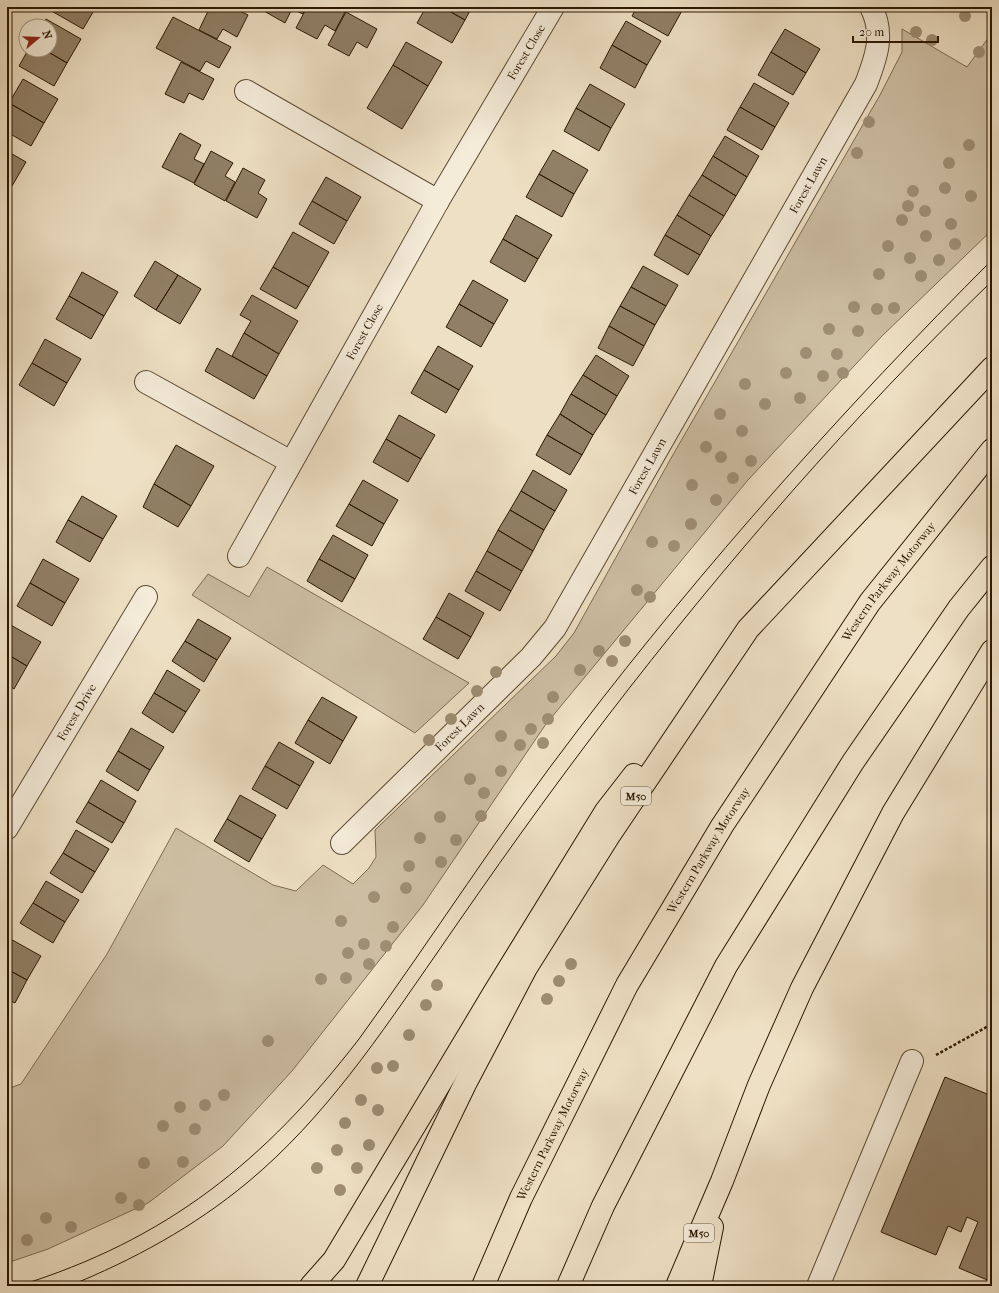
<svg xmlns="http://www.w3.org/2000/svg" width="999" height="1293" font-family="'IM FELL French Canon',serif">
  <rect width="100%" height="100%" fill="#eee0c4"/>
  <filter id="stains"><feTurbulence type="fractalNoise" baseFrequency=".005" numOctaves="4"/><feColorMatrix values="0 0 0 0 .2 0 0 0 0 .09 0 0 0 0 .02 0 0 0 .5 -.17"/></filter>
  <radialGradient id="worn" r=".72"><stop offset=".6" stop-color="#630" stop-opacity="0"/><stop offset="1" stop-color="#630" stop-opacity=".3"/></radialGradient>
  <path fill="#cdbea3" stroke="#7c6b53" d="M902 29 967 67 992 33V230L882 336 748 480 546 724 423 905 292 1071 223 1146 148 1203 48 1249 7 1263V1089L21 1084 107 954 176 828 273 885 296 891 323 865 353 884 369 868 376 857 375 830 556 656 574 633 670 460 880 95 902 52Z
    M267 567 469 683 415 733 192 595 208 574 249 597Z"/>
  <path fill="#918067" stroke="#2c1803" d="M50 7H96L83 29 48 9Z
    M210 7H232L248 15 237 37 223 29 217 39 199 30Z
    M266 7H307L303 14 292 9 285 23 264 11Z
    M307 7H336L345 12 335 31 325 25 317 39 296 28Z
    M426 7H442L465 20 452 43 417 23Z
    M442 7H472L465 20Z
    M637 7H684L668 36 632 16Z
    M346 12 377 29 367 48 357 42 349 56 328 45Z
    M173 17 231 47 219 68 206 61 200 71 156 48Z
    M46 19 81 39 67 63 45 50H50V26H42Z
    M626 21 661 41 647 65 612 45Z
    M785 29 820 49 806 73 771 52Z
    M406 42 442 62 428 86 393 65Z
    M612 45 647 65 635 88 600 68Z
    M28 50H45L67 63 54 86 19 66Z
    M771 52 806 73 793 95 758 75Z
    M181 62 214 79 203 100 189 93 184 103 165 94Z
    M393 65 428 86 402 129 367 108Z
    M23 79 58 99 44 123 9 103Z
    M754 83 789 103 775 127 740 107Z
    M590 84 625 104 611 128 576 108Z
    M9 103 44 123 31 146 7 132V107Z
    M740 107 775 127 762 150 727 130Z
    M576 108 611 128 599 151 564 131Z
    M180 133 201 145 194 159 204 164 194 183 162 167Z
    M725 136 759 156 747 177 713 156Z
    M553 150 588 170 574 194 539 174Z
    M7 151 26 162 12 186 7 183Z
    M211 151 233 163 225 176 235 182 225 201 194 184Z
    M713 156 747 177 736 196 702 175Z
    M243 168 265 180 258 193 267 199 257 218 226 201Z
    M539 174 574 194 562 217 526 197Z
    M702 175 736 196 724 216 689 195Z
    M326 177 361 197 347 221 312 201Z
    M689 195 724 216 711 236 677 215Z
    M312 201 347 221 334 244 299 224Z
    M516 215 552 235 538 259 503 239Z
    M677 215 711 236 700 255 665 235Z
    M293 232 329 252 309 287 273 267Z
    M665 235 700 255 688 275 654 255Z
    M503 239 538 259 525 282 490 262Z
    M155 261 178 275 156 310 134 296Z
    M643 266 678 285 666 306 631 287Z
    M273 267 309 287 296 309 260 289Z
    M82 272 118 292 104 316 69 296Z
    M178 275 201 289 180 324 156 310Z
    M473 280 508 300 494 324 459 304Z
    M631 287 666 306 655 325 620 306Z
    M252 295 298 321 279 354 244 333 251 321 240 315Z
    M69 296 104 316 91 339 56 319Z
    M459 304 494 324 481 347 446 327Z
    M620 306 655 325 644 346 609 326Z
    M609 326 644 346 633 366 598 348Z
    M244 333 279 354 267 376 232 356Z
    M45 339 81 359 67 383 32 363Z
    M438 346 473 366 459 390 424 370Z
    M217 348 267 376 254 399 205 371Z
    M596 355 629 376 617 396 583 375Z
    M32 363 67 383 54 406 19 385Z
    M424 370 459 390 446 413 411 393Z
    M583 375 617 396 606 415 571 394Z
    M571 394 606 415 593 435 560 414Z
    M560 414 593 435 582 455 547 435Z
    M399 415 435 435 421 459 386 439Z
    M547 435 582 455 570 475 536 455Z
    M386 439 421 459 408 482 373 462Z
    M176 445 214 466 191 506 154 484Z
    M533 470 567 490 555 511 521 491Z
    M363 480 398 500 384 524 349 504Z
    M154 484 191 506 178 527 143 507Z
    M521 491 555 511 544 530 510 510Z
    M82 496 117 516 103 539 68 520Z
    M349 504 384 524 372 546 336 526Z
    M510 510 544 530 533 551 498 530Z
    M68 520 103 539 90 562 56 542Z
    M498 530 533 551 522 571 487 551Z
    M333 535 368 555 355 579 319 559Z
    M487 551 522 571 511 591 476 571Z
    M43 559 79 579 65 603 30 583Z
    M319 559 355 579 342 602 307 581Z
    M476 571 511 591 500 611 465 591Z
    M30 583 65 603 52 626 17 606Z
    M449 593 484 613 471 637 436 617Z
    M436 617 471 637 458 659 423 639Z
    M198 619 231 638 217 660 185 641Z
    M7 623 41 642 27 666 7 654Z
    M185 641 217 660 204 682 172 661Z
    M7 654 27 666 14 689 7 684Z
    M167 670 200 690 186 712 154 693Z
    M154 693 186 712 173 733 142 713Z
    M322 697 357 717 343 741 308 720Z
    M308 720 343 741 330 764 295 743Z
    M131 728 164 747 150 770 118 751Z
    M279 742 314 762 300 786 265 766Z
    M118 751 150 770 138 791 106 771Z
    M265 766 300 786 287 809 252 789Z
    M101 780 136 801 124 823 88 802Z
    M240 795 276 815 262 839 227 819Z
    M88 802 124 823 112 843 76 822Z
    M227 819 262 839 249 862 214 841Z
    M76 830 109 849 95 872 63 853Z
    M63 853 95 872 82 893 50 873Z
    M46 881 79 900 65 922 33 903Z
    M33 903 65 922 53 943 20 923Z
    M7 937 41 956 27 980 7 969Z
    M7 969 27 980 15 1003 7 999Z
    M945 1077 992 1096V1282L959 1268 978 1222 967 1217 961 1232 948 1226 936 1255 881 1232Z"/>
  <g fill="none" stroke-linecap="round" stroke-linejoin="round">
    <defs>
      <g id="minor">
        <path d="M246 91 438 201"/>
        <path d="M146 382 291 462"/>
        <path id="s1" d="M239 556 438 201 553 7"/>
        <path id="s2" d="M7 828 146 597"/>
        <path id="s3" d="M342 843 531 657 555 628 866 84C876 58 885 34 871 7"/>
        <path d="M818 1286 912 1061"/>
      </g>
      <g id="highway">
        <path d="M311 1286 334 1260 494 993 606 811 634 775"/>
        <path d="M367 1286 465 1084 526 968 610 834 748 629 992 368"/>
        <path id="s4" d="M483 1286 521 1198 627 985 722 826 870 602 992 450"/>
        <path d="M568 1286 603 1206 726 966 853 762 959 608 992 567"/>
        <path d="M677 1286 722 1181 759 1085 802 988 893 813 992 651"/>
        <path d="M700 1286 712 1227"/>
      </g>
    </defs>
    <use href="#minor" stroke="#5c4a33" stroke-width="24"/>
    <use href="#highway" stroke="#2c1803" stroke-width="24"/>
    <path stroke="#2c1803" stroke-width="2.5" stroke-dasharray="3 2" stroke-linecap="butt" d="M936 1055 992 1024"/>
    <use href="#minor" stroke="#f4ebd9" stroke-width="22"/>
    <use href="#highway" stroke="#eee0c4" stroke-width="22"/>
    <path stroke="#2c1803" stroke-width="1" d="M18 1286C167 1240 265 1161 359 1039 433 937 501 830 578 730 705 564 844 408 992 260
      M69 1286C133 1260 194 1227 248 1182 325 1118 380 1035 437 953 492 873 548 794 607 717 725 563 853 416 992 281"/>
  </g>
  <g fill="#9e8e74">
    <circle cx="965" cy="16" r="6"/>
    <circle cx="916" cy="32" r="6"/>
    <circle cx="932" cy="40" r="6"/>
    <circle cx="979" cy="52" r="6"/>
    <circle cx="869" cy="122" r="6"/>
    <circle cx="969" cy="145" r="6"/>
    <circle cx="857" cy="153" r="6"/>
    <circle cx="949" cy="163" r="6"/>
    <circle cx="945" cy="188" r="6"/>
    <circle cx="913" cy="191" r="6"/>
    <circle cx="971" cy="196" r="6"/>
    <circle cx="908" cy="206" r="6"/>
    <circle cx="925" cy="211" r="6"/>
    <circle cx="902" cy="220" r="6"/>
    <circle cx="951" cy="224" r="6"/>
    <circle cx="926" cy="236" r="6"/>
    <circle cx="955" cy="244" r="6"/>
    <circle cx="888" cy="246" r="6"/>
    <circle cx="910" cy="258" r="6"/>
    <circle cx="939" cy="260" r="6"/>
    <circle cx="879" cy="274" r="6"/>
    <circle cx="921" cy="276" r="6"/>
    <circle cx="854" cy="307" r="6"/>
    <circle cx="894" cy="308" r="6"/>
    <circle cx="877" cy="309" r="6"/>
    <circle cx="829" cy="329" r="6"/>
    <circle cx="858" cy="331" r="6"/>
    <circle cx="806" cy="353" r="6"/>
    <circle cx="837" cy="354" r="6"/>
    <circle cx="786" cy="373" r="6"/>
    <circle cx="843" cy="373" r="6"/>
    <circle cx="823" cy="376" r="6"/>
    <circle cx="745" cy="384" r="6"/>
    <circle cx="800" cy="398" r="6"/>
    <circle cx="765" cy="404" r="6"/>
    <circle cx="720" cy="414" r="6"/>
    <circle cx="742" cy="431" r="6"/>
    <circle cx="706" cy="447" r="6"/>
    <circle cx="721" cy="457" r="6"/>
    <circle cx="751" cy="461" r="6"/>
    <circle cx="733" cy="478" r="6"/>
    <circle cx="692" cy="485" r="6"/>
    <circle cx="716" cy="500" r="6"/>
    <circle cx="691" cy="524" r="6"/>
    <circle cx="652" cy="542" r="6"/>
    <circle cx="674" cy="546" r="6"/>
    <circle cx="637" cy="590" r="6"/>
    <circle cx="650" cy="597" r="6"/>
    <circle cx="625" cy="641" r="6"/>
    <circle cx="599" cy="651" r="6"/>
    <circle cx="612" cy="661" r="6"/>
    <circle cx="580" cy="670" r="6"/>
    <circle cx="496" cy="672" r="6"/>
    <circle cx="477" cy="691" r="6"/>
    <circle cx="553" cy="697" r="6"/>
    <circle cx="451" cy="719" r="6"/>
    <circle cx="548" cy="719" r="6"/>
    <circle cx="531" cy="729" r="6"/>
    <circle cx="501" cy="736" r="6"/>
    <circle cx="429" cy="740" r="6"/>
    <circle cx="543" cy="743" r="6"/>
    <circle cx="520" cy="745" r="6"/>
    <circle cx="501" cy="771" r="6"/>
    <circle cx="470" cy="779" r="6"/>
    <circle cx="484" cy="793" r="6"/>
    <circle cx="481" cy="816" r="6"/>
    <circle cx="440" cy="817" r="6"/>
    <circle cx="420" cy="838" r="6"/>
    <circle cx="456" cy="840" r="6"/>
    <circle cx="441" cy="862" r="6"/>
    <circle cx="409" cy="866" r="6"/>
    <circle cx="406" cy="888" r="6"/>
    <circle cx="374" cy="897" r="6"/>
    <circle cx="341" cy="921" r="6"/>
    <circle cx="393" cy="927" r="6"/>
    <circle cx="364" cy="944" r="6"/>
    <circle cx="386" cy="946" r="6"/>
    <circle cx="348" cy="953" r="6"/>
    <circle cx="369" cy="964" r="6"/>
    <circle cx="571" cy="964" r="6"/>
    <circle cx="346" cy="978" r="6"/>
    <circle cx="321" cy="979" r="6"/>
    <circle cx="559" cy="981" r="6"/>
    <circle cx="437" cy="985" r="6"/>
    <circle cx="547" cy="999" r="6"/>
    <circle cx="426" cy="1005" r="6"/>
    <circle cx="409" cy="1035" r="6"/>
    <circle cx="268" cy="1041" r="6"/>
    <circle cx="393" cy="1066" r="6"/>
    <circle cx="377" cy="1068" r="6"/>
    <circle cx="224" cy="1095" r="6"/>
    <circle cx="361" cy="1100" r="6"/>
    <circle cx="205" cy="1105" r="6"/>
    <circle cx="180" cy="1107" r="6"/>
    <circle cx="378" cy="1110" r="6"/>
    <circle cx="345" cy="1123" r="6"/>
    <circle cx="163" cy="1126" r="6"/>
    <circle cx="195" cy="1129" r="6"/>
    <circle cx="369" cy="1145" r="6"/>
    <circle cx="337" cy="1150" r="6"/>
    <circle cx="183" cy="1162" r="6"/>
    <circle cx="144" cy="1163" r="6"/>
    <circle cx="317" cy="1168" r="6"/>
    <circle cx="357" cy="1168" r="6"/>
    <circle cx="340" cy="1190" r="6"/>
    <circle cx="121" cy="1198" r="6"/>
    <circle cx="139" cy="1205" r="6"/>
    <circle cx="46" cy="1218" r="6"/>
    <circle cx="71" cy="1227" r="6"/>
    <circle cx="27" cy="1240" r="6"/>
  </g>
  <g text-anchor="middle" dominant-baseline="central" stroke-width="3" stroke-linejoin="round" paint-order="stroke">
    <g fill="#f4ebd9" stroke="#685743" stroke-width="1">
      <rect x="621" y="787" width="30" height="18" rx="3"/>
      <rect x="684" y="1224" width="30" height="18" rx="3"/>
    </g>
    <g font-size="11" font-weight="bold" fill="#2c1803">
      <text x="636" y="796">M50</text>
      <text x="699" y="1233">M50</text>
    </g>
    <g font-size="12" fill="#2c1803" stroke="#f4ebd9">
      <text stroke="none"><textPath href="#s1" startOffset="580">Forest Close</textPath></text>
      <text stroke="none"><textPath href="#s3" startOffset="813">Forest Lawn</textPath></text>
      <text stroke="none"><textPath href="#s1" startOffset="257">Forest Close</textPath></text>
      <text stroke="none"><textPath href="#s3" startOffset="489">Forest Lawn</textPath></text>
      <text stroke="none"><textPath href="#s4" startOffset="815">Western Parkway Motorway</textPath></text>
      <text stroke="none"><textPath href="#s2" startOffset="135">Forest Drive</textPath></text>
      <text stroke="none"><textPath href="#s3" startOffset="165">Forest Lawn</textPath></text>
      <text stroke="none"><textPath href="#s4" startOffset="491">Western Parkway Motorway</textPath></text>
      <text stroke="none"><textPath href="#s4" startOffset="167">Western Parkway Motorway</textPath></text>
    </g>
  </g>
  <rect width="999" height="1293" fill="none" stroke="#eee0c4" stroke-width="24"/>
  <rect x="8" y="8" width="983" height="1277" fill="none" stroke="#2c1803" stroke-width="2"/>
  <rect x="12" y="12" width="975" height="1269" fill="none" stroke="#2c1803"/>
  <g transform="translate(38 38) rotate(71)"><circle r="19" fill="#f4ebd9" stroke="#a49783"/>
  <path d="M0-3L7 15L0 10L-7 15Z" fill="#8f2418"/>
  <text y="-6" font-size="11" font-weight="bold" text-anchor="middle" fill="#2c1803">N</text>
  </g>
  <path d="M853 36v6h85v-6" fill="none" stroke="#2c1803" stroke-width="2"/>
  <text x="859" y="36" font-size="12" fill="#2c1803" stroke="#f4ebd9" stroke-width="3" paint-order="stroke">20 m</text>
  <rect width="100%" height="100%" filter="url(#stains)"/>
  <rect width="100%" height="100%" fill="url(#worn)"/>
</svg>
